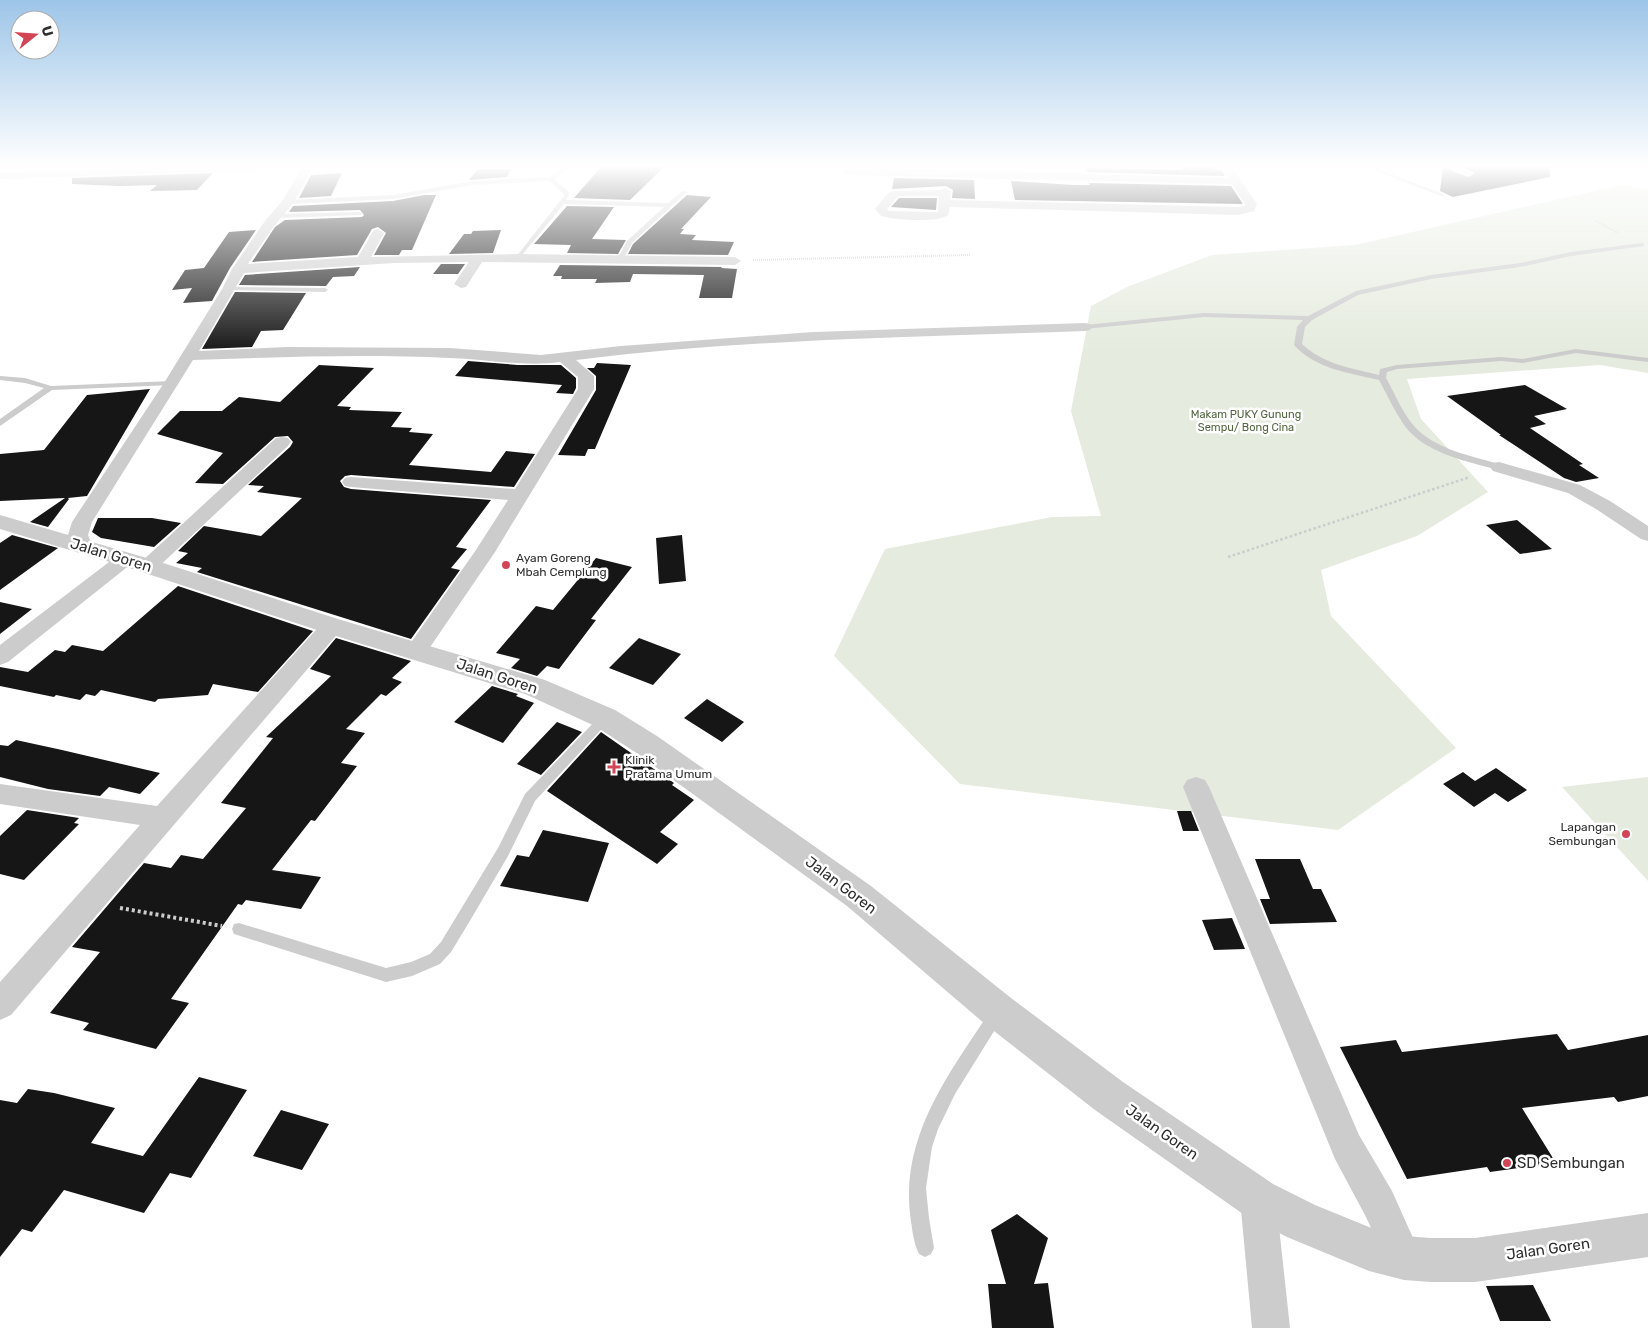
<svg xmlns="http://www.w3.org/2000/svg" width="1648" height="1328" font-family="Rubik,sans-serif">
  <rect width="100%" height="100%" fill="#fff"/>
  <path fill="#e5ebde" d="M1621 185 1648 190V373L1600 365 1407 379 1421 419 1488 492 1417 536 1321 570 1331 616 1456 748 1338 830 960 784 834 656 885 549 1052 517 1101 516 1071 411 1091 306 1127 287 1212 255 1355 245Z
    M1648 777V881L1562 787Z"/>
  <path fill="#161616" d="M601 167H664L630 200 574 198Z
    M1181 167H1215L1217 170H1221L1225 176 1086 172 1085 168 1183 170Z
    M1443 167 1468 177 1475 173 1462 167H1549L1550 177 1453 197 1440 191Z
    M478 169H511L507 177 469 180Z
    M213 173 197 190 150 191 157 185 119 186 72 184V178Z
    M342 173 331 196 299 198 311 175Z
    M894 178 974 180 975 199 952 198 953 190 946 186 892 189Z
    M1011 181 1074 185H1090L1089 183 1231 186 1243 204 1015 200Z
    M424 195H436L412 250H402L399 255H374L386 233 378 227 372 229 357 255 252 262 275 227 285 220 362 217 364 215 360 210 289 212 293 206 393 201Z
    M687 195 711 197 681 229H684L680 234 696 235 692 240 734 242 728 255 628 254 633 244Z
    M899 198H937L936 210 891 207Z
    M567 206 614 207 592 239 626 240 618 254 567 253 571 245 534 244Z
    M256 230 230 268 212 301 183 303 192 288 172 290 185 270 204 268 229 232Z
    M501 230 493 253 449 254 464 234H471L473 231Z
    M441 264H465L458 274H433Z
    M560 265 722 267 721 268 737 269 732 298H699L704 275 633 274 630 282 595 283 597 279H561L562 276H553Z
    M360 267 354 276 333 277 326 286 239 285 245 275Z
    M235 292 306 293 283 330 261 331 252 347 202 349Z
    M468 361 518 365H561L576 378V388L573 394 556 393 562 385 455 376Z
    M597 363 631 365 595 449H588L585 456 558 455 596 390V376L587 368H594Z
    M319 365 374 368 337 406 351 407 349 410 402 412 391 427 412 428 409 432 433 434 409 465 491 472 506 451 535 454 514 487 351 475 345 476 340 481 344 487 351 489 491 500 456 547 467 549 451 568 460 570 411 639 197 572 202 568 176 563 188 553 178 551 204 526 261 536 302 498 257 492 264 486 248 485 290 447 293 442 288 436 275 437 223 484 195 483 223 453 157 434 180 411H222L239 397 280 402Z
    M1525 385 1567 409 1534 416 1546 424 1530 428 1583 464 1579 465 1599 478 1576 482 1564 478 1499 435H1501L1447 396Z
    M150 389 87 496 68 498 69 499 48 527 30 522 65 498 0 501V454L44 450 87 395Z
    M98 518H152L181 523 154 547 101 538 92 532Z
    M1517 520 1552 549 1520 554 1486 525Z
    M12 535 58 548 0 590V543Z
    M682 535 686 581 659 584 656 538Z
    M596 558 632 567 591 619 596 620 559 669 547 666 537 676 511 668 520 659 496 653 536 606 553 610Z
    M178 586 313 631 258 692 213 684 208 695 158 699 155 702 101 690 95 696 86 694 80 700 56 695 54 697 0 686V667L28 672 55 650 65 652 72 645 103 651Z
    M0 602 32 609 0 634Z
    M336 638 411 661 392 678 402 682 386 696 381 694 346 729 365 733 341 763 357 766 315 821 311 820 272 870 321 877 301 909 246 900 242 905 238 904 171 999 189 1003 156 1049 83 1030 89 1023 50 1013 100 952 72 947 144 863 171 868 181 855 203 859 246 808 221 803 273 738 266 737 331 676 310 669Z
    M639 638 681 654 653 685 609 668Z
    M492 686 518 694 516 696 534 703 503 743 454 722Z
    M707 699 744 722 722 742 684 718Z
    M557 722 582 732 541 775 517 764Z
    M601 732 674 783 672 785 694 800 660 832 678 844 657 864 547 791Z
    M16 740 62 750 160 773 140 794 109 787 100 796 48 789 0 777V745L8 746Z
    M1496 768 1527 790 1508 802 1495 793 1474 807 1443 784 1463 772 1475 781Z
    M27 810 79 818 74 823 79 824 24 880 0 874V836Z
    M1177 811H1191L1199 831H1183Z
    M543 830 609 843 588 902 500 886 517 855 529 857Z
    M1255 859H1300L1313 889H1321L1337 922 1270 924 1260 899H1270Z
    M1232 918 1245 949 1214 950 1202 920Z
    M1557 1034 1568 1050 1648 1035V1096L1618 1102 1614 1097 1522 1108 1556 1163 1490 1172 1487 1167 1407 1179 1340 1047 1396 1040 1402 1052Z
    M199 1077 247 1090 191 1178 170 1173 144 1213 64 1190 32 1232 22 1229 0 1257V1100L17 1103 28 1089 54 1093 115 1108 91 1143 143 1156Z
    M281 1110 329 1124 302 1170 253 1156Z
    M1017 1214 1048 1238 1034 1284 1048 1283 1054 1328H992L988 1284H1006L991 1230Z
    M1533 1285 1551 1321H1500L1486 1286Z"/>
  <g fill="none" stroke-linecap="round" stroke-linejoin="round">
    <path stroke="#ccc" stroke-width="2" stroke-dasharray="1 1" stroke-linecap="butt" d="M1596 221 1618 233
      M753 260 970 255"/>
    <path stroke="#ccc" stroke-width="2.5" stroke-dasharray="2.5 2.5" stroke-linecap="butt" d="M1228 557 1470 477"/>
    <path stroke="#ccc" stroke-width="4" stroke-dasharray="3 3" stroke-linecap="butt" d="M120 908 222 926"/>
    <path fill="#ccc" fill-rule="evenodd" d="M565 167H571L554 179 570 193 566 200 668 203 682 191 687 192 632 243 623 259 620 261 617 259 627 241 664 207 564 204 518 260 516 259V257L564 196V194L549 181 473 185 393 199 288 204 285 202 288 200 393 195 473 181 549 177Z
      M1365 167H1373L1446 195 1441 196Z
      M1449 167H1457L1473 174 1468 175Z
      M360 212 362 213V215L276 218 273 216 276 214Z
      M1642 243 1644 244V246L1571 256 1520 267 1431 279 1358 295 1312 320 1305 327 1302 344C1323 364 1351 368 1379 375L1380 369 1397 365 1501 357 1523 359 1576 349 1648 358V362L1576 353 1523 363 1501 361 1397 369 1387 372 1386 378C1395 394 1402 412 1414 426 1435 450 1473 456 1502 465L1503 467 1499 470C1469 462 1429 454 1408 430 1396 415 1388 396 1379 380 1350 373 1315 369 1294 345L1297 327 1303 320 1204 317 1085 329 1081 327 1085 325 1204 313 1308 316 1356 291 1431 275 1520 263 1571 252Z
      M229 287 325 288 328 290 325 292 227 290V288Z
      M0 376 25 378 51 386 172 381 176 383 172 385 52 390 0 426V419L44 388 25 383 0 380Z
      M605 714 609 715 611 718 609 721 535 801 508 856 468 924 451 952 440 964 412 976 386 982 234 934 232 929 234 924 239 923 386 968 411 962 430 954 441 942 498 848 525 794 601 715Z
      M996 1008 1001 1010 1004 1015 1001 1020 955 1094 938 1129 932 1147 926 1188 929 1218 934 1248 931 1254 925 1257 919 1254C913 1242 912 1227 910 1214 901 1135 950 1072 991 1010Z"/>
    <path fill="#ccc" fill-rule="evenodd" d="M157 167H263L258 170 0 179V173Z
      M302 167H313L294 202 274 226 248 264 358 257 374 230 378 229 384 233 371 257 518 254 735 257 741 261 735 265 482 262 466 287 461 288 454 284 469 262 394 263 244 273 199 351 286 347 450 348 541 355 621 346 813 332 1085 323 1090 324 1092 327 1090 330 1085 331C915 337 745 339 576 360L594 376V389L495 552 424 656 416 659 408 656 405 651 476 550 508 500 351 487 345 486 342 482 345 478 351 477 515 489 578 389V377L560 362C523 367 486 359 450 358 364 354 279 357 193 360L92 522 88 535 92 545 89 549 82 551 75 549 68 535 72 522 164 383 222 289 232 269 265 221 283 200Z
      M844 167 1228 178 1222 168 1232 167 1257 204 1254 211 1238 215 950 207 948 215C938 223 894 220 881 216L875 209 888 193 892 191 940 190 945 188 951 191 950 200 1238 207 1245 206V204L1232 184 848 175 843 172ZM898 196H939L938 212 889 211 887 209Z
      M282 437 288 438 291 442 288 446 155 570 148 572 141 570 138 566 141 562 276 438Z
      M1499 462 1580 485 1610 501 1648 526V541L1641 539 1596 509 1568 493 1493 471 1490 467 1493 463Z
      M124 554 131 556 134 560 131 564 8 662 0 665V645L117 556Z
      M332 619 340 621 343 626 340 631 11 1015 0 1020V982L140 825 0 804V784L157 806 324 621Z
      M1196 777 1205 780 1209 787 1359 1135 1392 1191 1422 1258 1417 1271 1404 1276 1391 1271 1366 1217 1335 1159 1183 787 1187 780Z
      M1258 1181 1270 1187 1276 1199 1290 1328H1252L1240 1199 1246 1187Z"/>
    <path fill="#ccc" fill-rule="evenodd" d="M0 515 157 561 341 620 545 680 615 710 657 736 871 886 1011 998 1123 1082 1273 1184 1315 1205 1369 1227 1404 1236 1431 1238H1475L1648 1213V1257L1475 1282H1431L1404 1280 1369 1271 1287 1237 1243 1214 1095 1110 985 1024 847 906 635 752 595 726 525 694 323 632 139 571 0 529Z"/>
  </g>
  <linearGradient id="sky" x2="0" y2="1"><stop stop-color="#9dc5e8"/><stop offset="0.47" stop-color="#fff"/><stop offset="1" stop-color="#fff" stop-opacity="0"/></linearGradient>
  <rect width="1648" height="353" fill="url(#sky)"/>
  <g fill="#d24554" stroke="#fff" stroke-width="2">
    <circle cx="506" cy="565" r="5"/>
    <path d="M611.5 759.5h5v5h5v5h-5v5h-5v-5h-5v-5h5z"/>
    <circle cx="1626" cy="834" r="5"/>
    <circle cx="1507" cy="1163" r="5"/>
  </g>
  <g text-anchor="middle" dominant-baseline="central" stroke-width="5" stroke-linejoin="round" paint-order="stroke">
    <g font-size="11" fill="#536641" stroke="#fff">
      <text x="1246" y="414">Makam PUKY Gunung<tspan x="1246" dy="13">Sempu/ Bong Cina</tspan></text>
    </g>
    <g font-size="12" fill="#2f2f2f" stroke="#fff" text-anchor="start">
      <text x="516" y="558">Ayam Goreng<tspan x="516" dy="14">Mbah Cemplung</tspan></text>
      <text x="625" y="760">Klinik<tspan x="625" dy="14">Pratama Umum</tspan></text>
      <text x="1616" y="827" text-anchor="end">Lapangan<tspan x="1616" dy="14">Sembungan</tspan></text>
    </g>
    <g font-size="15" fill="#2f2f2f" stroke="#fff">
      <text transform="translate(111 555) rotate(17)">Jalan Goren</text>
      <text transform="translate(497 676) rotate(18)">Jalan Goren</text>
      <text transform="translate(841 885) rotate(37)">Jalan Goren</text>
      <text transform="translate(1162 1132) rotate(35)">Jalan Goren</text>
      <text transform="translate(1548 1249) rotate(-8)">Jalan Goren</text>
    </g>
    <g font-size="15" fill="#2f2f2f" stroke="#fff" text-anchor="start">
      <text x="1517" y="1163">SD Sembungan</text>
    </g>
  </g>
  <g transform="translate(35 35) rotate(73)"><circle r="24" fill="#ffffff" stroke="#acacac"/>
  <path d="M0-4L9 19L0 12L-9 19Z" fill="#d24554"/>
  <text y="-8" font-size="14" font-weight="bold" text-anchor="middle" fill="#2f2f2f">U</text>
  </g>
</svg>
